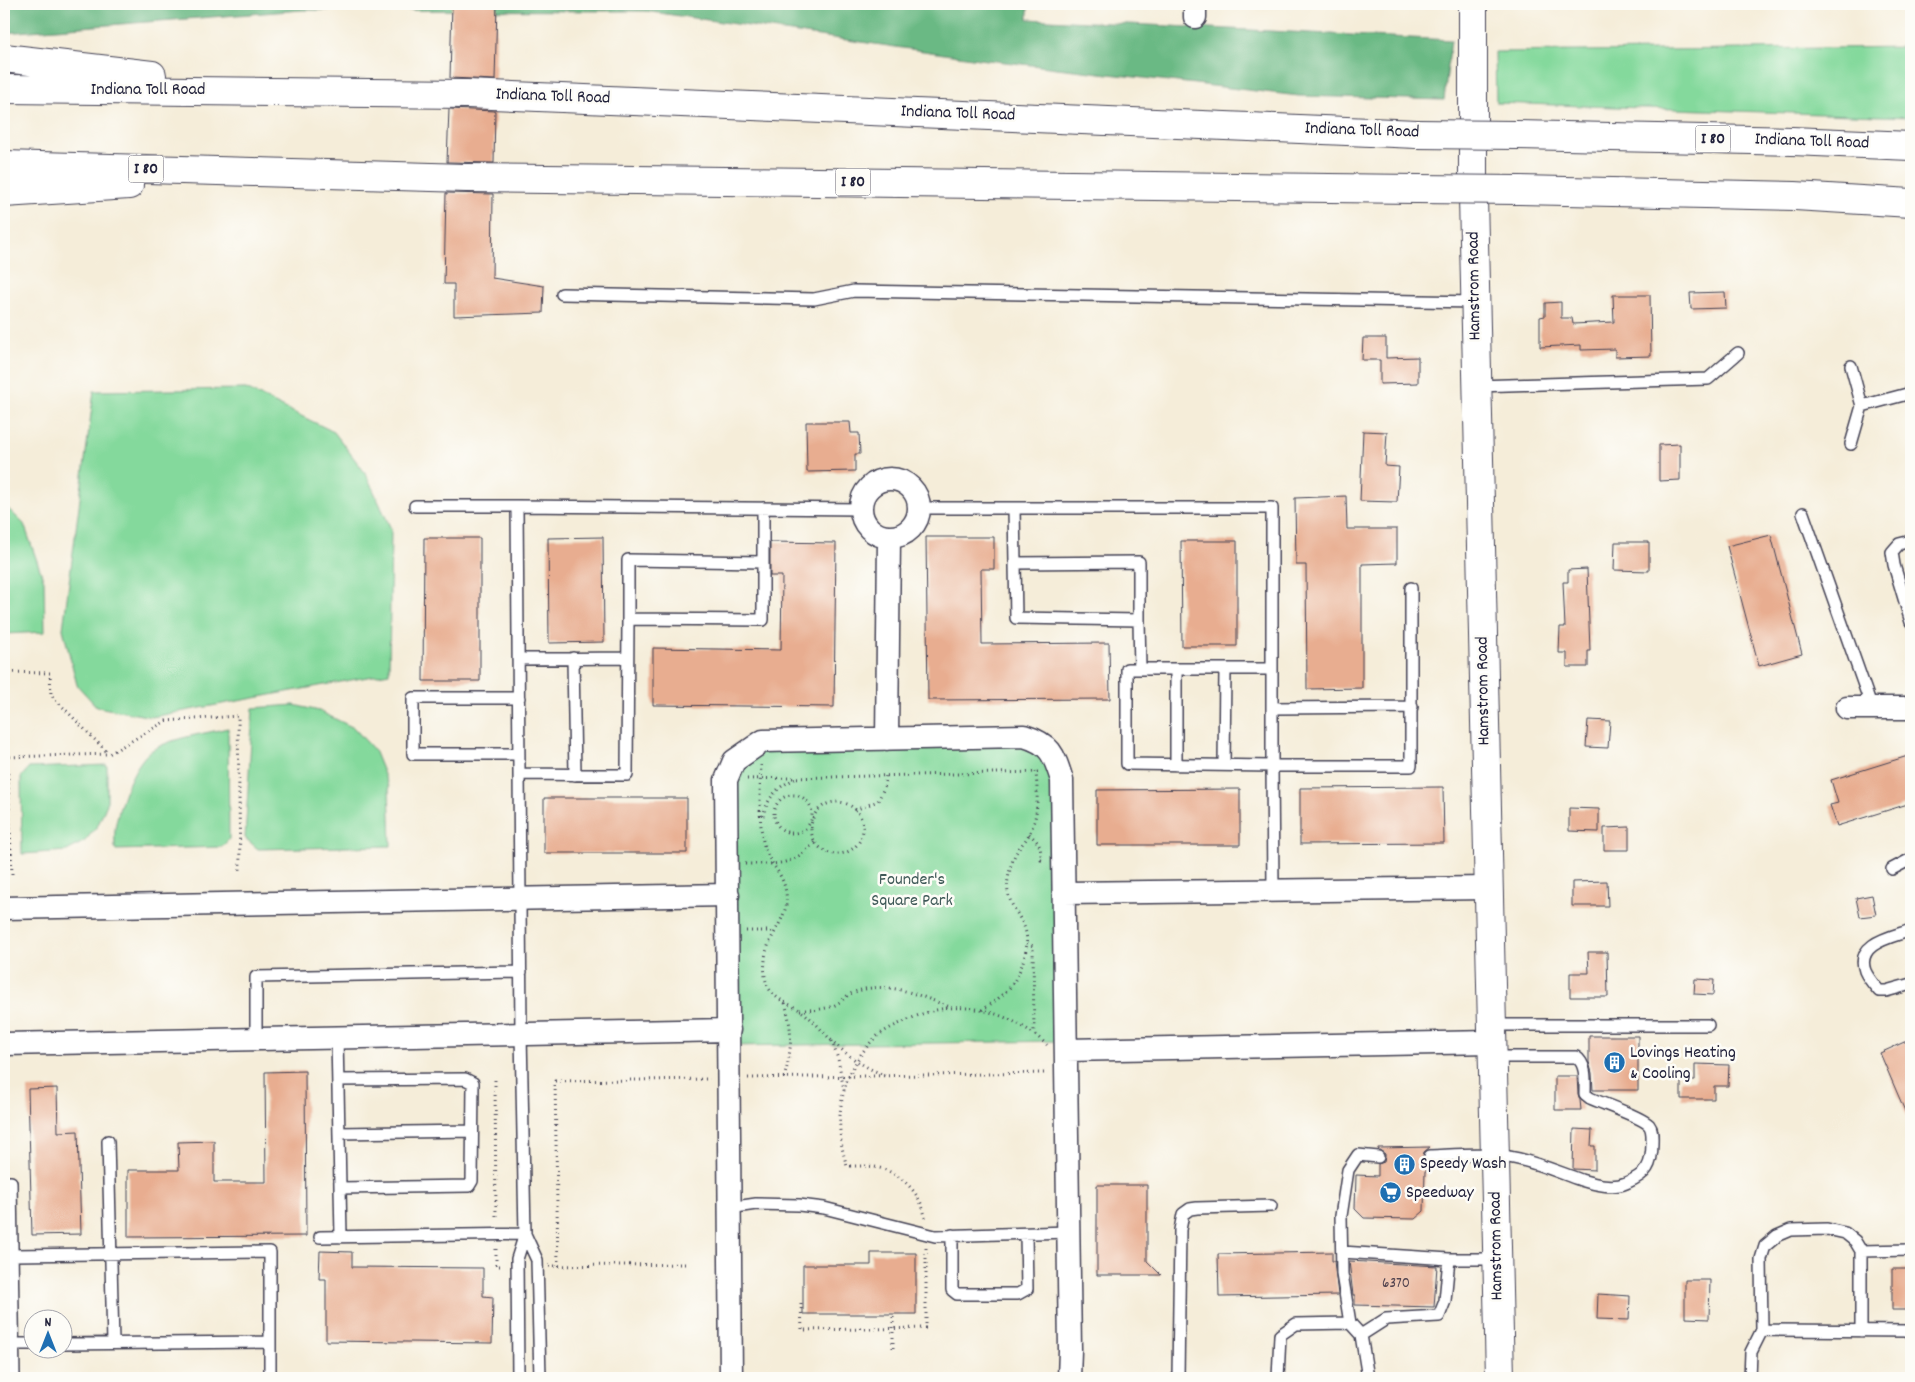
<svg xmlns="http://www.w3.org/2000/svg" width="1915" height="1382" font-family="Dekko,sans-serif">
  <rect width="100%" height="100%" fill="#fdfcf7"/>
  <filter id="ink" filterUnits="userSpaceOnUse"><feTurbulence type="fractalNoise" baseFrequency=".02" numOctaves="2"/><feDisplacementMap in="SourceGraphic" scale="10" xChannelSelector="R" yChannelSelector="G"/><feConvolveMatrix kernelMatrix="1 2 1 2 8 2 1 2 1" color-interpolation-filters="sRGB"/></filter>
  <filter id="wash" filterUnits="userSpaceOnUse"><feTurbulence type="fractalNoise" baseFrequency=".0096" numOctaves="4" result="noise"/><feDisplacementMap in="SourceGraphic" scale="20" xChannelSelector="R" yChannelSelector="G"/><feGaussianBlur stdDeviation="1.12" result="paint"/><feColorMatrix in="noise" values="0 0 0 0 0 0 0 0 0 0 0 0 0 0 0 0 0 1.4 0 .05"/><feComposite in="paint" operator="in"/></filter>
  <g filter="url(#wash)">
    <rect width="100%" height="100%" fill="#f5edd9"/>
    <path fill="#84d99c" stroke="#537e6c" d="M1911 47V117L1496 103 1495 52Z
      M246 389 334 432 366 474 391 529 389 673 152 717 97 707 77 685 63 629 94 391Z
      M4 505 24 524 44 581 45 632 4 634Z
      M294 705 319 711 354 728 374 750 389 787 391 846 258 849 245 838 253 708Z
      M228 728 229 839 222 847 115 850C115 841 114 831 116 823 120 802 135 759 154 749 175 737 203 734 228 728Z
      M1024 736 1054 756 1066 1041 729 1046 734 761 750 749Z
      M107 765V804L98 825 85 841 67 851 22 854 21 777 29 768Z"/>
    <path fill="#6bb984" stroke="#466e60" d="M4 4H1028V19L1451 40 1444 100 1299 96 979 59 645 11 302 10 4 33Z"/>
    <g id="blocks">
      <path fill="#e8ad90" d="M452 4H497L495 80 450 78Z
        M449 109 495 111 494 163 447 162Z
        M446 193 493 194 492 278 544 286 543 313 454 316V284H444Z
        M1725 292 1726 308 1691 309 1690 293Z
        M1613 295H1650L1651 356 1615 357V349L1581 350V345L1540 347V317L1545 316V303L1561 302V318H1572L1573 324 1614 322Z
        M1363 338H1386V358L1418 357V383L1380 384V360H1362Z
        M806 422H850L851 433H859L860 454H855V471L807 472Z
        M1363 431 1387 432 1385 466 1399 467 1397 502 1360 501Z
        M1680 444V480L1659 481V445Z
        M1346 496 1347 529H1397V563L1362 564V688L1307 689 1306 565H1296L1295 498Z
        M1771 535 1802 654 1759 666 1727 546Z
        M603 537 604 642 549 643 548 538Z
        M926 537H994V569H981L982 644 1109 643 1110 699 928 700Z
        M424 538H480V681H423Z
        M1181 541H1237V646H1182Z
        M770 542 836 543 834 707 653 705V648L781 650 782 576H770Z
        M1615 542H1649V571L1614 570Z
        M1587 569 1590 651H1588V667H1567V653H1559L1560 627H1565L1563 582H1568V570Z
        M1588 720 1610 721 1608 748 1586 747Z
        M1911 755V803L1837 826 1830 805 1838 803 1831 780Z
        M1443 787 1444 843 1300 844V788Z
        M1240 789V845H1097V790Z
        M544 798H687V853H544Z
        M1569 808 1599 809V832L1569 831Z
        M1629 827V850H1604V828Z
        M1607 881 1608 906H1572V882Z
        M1872 895 1876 915 1860 917 1856 898Z
        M1588 952H1607L1608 997H1570V973H1589Z
        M1695 979 1714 980 1713 995 1694 994Z
        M1589 1036H1638V1090H1593L1592 1073 1589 1062Z
        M1911 1039V1125L1880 1053Z
        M1695 1064 1729 1065 1728 1086H1714V1099H1681V1080H1695Z
        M305 1071 306 1236 128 1237V1170H179L178 1142 214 1141V1182H266L265 1072Z
        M1555 1076H1577L1578 1094 1580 1100 1581 1110H1555Z
        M57 1088 58 1132 78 1131 81 1234 32 1235 28 1089Z
        M1574 1129 1592 1130 1591 1146H1595V1170L1573 1169Z
        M1430 1147 1424 1152 1423 1156 1424 1160 1430 1163V1171H1425L1424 1211 1415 1219 1364 1218 1355 1209 1356 1175 1378 1176V1164L1384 1162 1385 1157V1154L1378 1149V1148Z
        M1097 1185H1147V1261L1161 1275H1097Z
        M320 1251 352 1252V1267L483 1268V1296L493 1297 492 1343 326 1341V1279H319Z
        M1332 1252V1261H1334L1338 1295 1219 1297 1218 1254Z
        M871 1253H916V1314H803V1265H871Z
        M1349 1261 1437 1266 1434 1307 1355 1305V1295H1353Z
        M1892 1269H1911V1310H1892Z
        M1685 1280H1710L1709 1319 1685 1318Z
        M1598 1294 1630 1296 1629 1320 1597 1319Z"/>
    </g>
  </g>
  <g filter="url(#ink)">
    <use href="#blocks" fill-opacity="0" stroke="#424053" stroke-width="1"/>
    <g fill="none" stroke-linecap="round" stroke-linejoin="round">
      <defs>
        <path id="service" d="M562 294 814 299 854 291 1475 302
          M1851 366 1862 406 1851 444
          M1477 386 1708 379 1738 353
          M1862 406 1911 393
          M415 506H517
          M919 508H1272C1272 594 1272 680 1272 766L1127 764V669H1272
          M1014 508 1016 618 1139 620V562L1015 563
          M1803 513 1872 708
          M1911 541 1899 544 1892 552 1894 565 1911 622
          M628 619V560L763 562
          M1139 620 1140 669
          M573 658 575 775
          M518 659 627 658
          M519 698H413V754H519
          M1272 708 1412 707
          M1176 765V669
          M1224 765 1225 669
          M520 774 627 775 628 619 763 620V508
          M1892 869 1911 859
          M1273 890 1272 766H1411V588
          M1911 930C1892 937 1855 943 1865 971 1868 978 1874 985 1879 991H1886L1911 984
          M1492 1025H1708
          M337 1038 341 1237
          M256 1039V977L521 972
          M338 1080 465 1079 473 1083 472 1181 469 1186 340 1188
          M339 1133 472 1131
          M108 1141 113 1343
          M1430 1156C1456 1155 1484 1152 1509 1157 1533 1161 1558 1172 1581 1180 1595 1184 1612 1189 1626 1183 1647 1174 1652 1166 1652 1143 1652 1137 1653 1130 1649 1125 1640 1116 1603 1104 1590 1098L1585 1094C1585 1082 1587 1064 1576 1057H1492
          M4 1182H11L14 1378
          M729 1208 756 1204 799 1205 824 1208 935 1236 1069 1232
          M952 1235V1290L957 1294H1018L1027 1289 1026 1234
          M320 1237 525 1234 521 1034 517 506 860 509
          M1861 1251 1911 1250
          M1342 1252 1449 1259
          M13 1255 270 1252V1342
          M1350 1323 1342 1274 1341 1216 1348 1170 1358 1155 1378 1157
          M1762 1330 1911 1331
          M1361 1335 1386 1319 1439 1316 1445 1301 1449 1259H1497
          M14 1344H32
          M62 1344 270 1342V1378
          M518 1378 517 1259 525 1234 537 1260 540 1378
          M1178 1378 1180 1230 1183 1214 1190 1209 1197 1208 1271 1206
          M1278 1378 1280 1335 1296 1324 1350 1323 1361 1335 1368 1378
          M1750 1378 1751 1352 1762 1330 1761 1259 1765 1246 1777 1236 1791 1230 1827 1229 1845 1233 1855 1241 1861 1251V1331"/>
        <path id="minor" d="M1195 4V17
          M861 508a29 29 0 1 1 58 0a29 29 0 1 1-58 0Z
          M1847 708H1911
          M887 739 889 537
          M1064 893 1489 888
          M4 908 728 895
          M4 1044 729 1030
          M1066 1050 1492 1042
          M731 1378 726 780 734 761 763 741 1024 736C1051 744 1054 755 1062 780L1070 1350 1069 1378"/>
        <path id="tertiary" d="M1473 4V197L1500 1378"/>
        <path id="motorway" d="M4 58 152 75
          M4 89 467 94 1417 134
          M1515 135 1792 141 1911 146
          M4 165 466 178 1417 189
          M1519 190 1795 196 1911 203
          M4 193 129 185"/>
      </defs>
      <use href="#service" stroke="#424053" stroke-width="14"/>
      <use href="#minor" stroke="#424053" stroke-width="25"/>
      <use href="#tertiary" stroke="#424053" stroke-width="30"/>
      <use href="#motorway" stroke="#424053" stroke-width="30"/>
      <path stroke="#424053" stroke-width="3" stroke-dasharray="1 4" stroke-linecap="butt" d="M4 672 50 673 51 695 108 753
        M761 765C760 787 758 832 766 852 773 868 783 873 786 893 790 919 766 936 765 960 764 970 764 981 770 990 777 1001 791 1004 801 1011 813 1019 821 1030 831 1040 847 1055 864 1068 885 1075
        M747 779 1038 772
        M774 814a19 19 0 1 1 38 0a19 19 0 1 1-38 0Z
        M811 828a26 26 0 1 1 52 0a26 26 0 1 1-52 0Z
        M855 810 878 801 884 788 886 775
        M763 816C768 797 777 787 795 779
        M1029 834C1040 843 1041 847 1041 860H1044
        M745 864C777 864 792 867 815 842
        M12 874 7 757 109 754 166 721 238 716 240 871
        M746 931H775
        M1027 943 1033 946 1034 1032
        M800 1010C812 1010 824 1010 835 1005 840 1003 845 997 850 994 885 978 917 995 950 1007
        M982 1010C992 1003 1006 994 1013 983 1023 967 1032 942 1023 924 1015 908 1005 899 1008 879 1010 868 1013 856 1020 847 1023 843 1027 839 1029 834 1040 815 1037 791 1036 770
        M832 1041 838 1059 844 1090
        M748 1078 1045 1073V1072
        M784 1078C792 1050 793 1031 785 1003
        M495 1080 496 1220
        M925 1218C923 1197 904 1176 883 1169 871 1165 859 1166 847 1166 832 1122 840 1073 874 1039 881 1032 894 1026 903 1022 918 1015 933 1009 950 1008 985 1005 1022 1021 1047 1045
        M496 1249V1266H503
        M549 1266 686 1264
        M558 1266 555 1081 710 1079
        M801 1303 802 1330 926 1328V1247
        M893 1317V1352"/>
      <use href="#service" stroke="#fff" stroke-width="11"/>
      <use href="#minor" stroke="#fff" stroke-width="22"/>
      <use href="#tertiary" stroke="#fff" stroke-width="28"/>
      <use href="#motorway" stroke="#fff" stroke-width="28"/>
      <defs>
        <path id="motorway-bridge" d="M1417 134 1515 135
          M1417 189 1519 190"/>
      </defs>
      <use href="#motorway-bridge" stroke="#424053" stroke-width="30" stroke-linecap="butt"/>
      <use href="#motorway-bridge" stroke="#fff" stroke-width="28"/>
    </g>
  </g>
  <defs>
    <symbol id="building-disc" viewBox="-11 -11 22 22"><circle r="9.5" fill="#1f6fb2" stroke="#fdfcf7"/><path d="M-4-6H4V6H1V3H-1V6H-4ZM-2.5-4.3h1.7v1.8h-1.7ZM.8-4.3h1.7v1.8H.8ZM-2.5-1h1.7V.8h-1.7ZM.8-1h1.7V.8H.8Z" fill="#fff"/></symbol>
    <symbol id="supermarket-disc" viewBox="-11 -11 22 22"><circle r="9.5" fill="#1f6fb2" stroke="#fdfcf7"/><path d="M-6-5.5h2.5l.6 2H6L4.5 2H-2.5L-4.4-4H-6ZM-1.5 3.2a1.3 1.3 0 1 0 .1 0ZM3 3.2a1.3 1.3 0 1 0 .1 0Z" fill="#fff"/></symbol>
  </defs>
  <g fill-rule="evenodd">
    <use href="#building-disc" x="1602" y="1050" width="25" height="25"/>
    <use href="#building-disc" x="1392" y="1152" width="25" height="25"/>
    <use href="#supermarket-disc" x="1378" y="1180" width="25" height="25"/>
  </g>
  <g text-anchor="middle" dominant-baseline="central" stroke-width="5" stroke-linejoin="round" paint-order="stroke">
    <g font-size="15" fill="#544550">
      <text x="1396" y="1284">6370</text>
    </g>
    <g fill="#fdfcf7" stroke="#646373" stroke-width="1">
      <rect x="1695.5" y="125.5" width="35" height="27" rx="4"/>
      <rect x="128.5" y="155.5" width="35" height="27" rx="4"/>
      <rect x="835.5" y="168.5" width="35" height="27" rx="4"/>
    </g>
    <g font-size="16" font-weight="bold" fill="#22223b">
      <text x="1713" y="139">I 80</text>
      <text x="146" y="169">I 80</text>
      <text x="853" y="182">I 80</text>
    </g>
    <g font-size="18" fill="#22223b" stroke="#fdfcf7">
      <text x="148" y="90">Indiana Toll Road</text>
      <text transform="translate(553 97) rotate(2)">Indiana Toll Road</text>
      <text transform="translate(958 114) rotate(2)">Indiana Toll Road</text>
      <text transform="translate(1362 131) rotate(2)">Indiana Toll Road</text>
      <text transform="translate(1812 142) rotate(2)">Indiana Toll Road</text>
      <text transform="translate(1475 286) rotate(-91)">Hamstrom Road</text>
      <text transform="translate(1484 691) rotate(-91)">Hamstrom Road</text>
      <text transform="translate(1497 1246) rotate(-91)">Hamstrom Road</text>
    </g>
    <g font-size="18" fill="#3f5958" stroke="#fdfcf7">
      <text x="912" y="880">Founder's<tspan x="912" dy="21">Square Park</tspan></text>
    </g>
    <g font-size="18" fill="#22223b" stroke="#fdfcf7" text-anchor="start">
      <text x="1630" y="1053">Lovings Heating<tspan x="1630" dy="21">&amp; Cooling</tspan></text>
      <text x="1420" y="1164">Speedy Wash</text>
      <text x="1406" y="1193">Speedway</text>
    </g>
  </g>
  <rect width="1915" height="1382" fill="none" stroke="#fdfcf7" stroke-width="20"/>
  <g transform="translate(48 1334)"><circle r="24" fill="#fdfcf7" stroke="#a5a5ac"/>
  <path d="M0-4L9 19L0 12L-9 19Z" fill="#1f6fb2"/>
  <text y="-8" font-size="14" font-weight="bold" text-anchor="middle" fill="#22223b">N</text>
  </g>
</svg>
